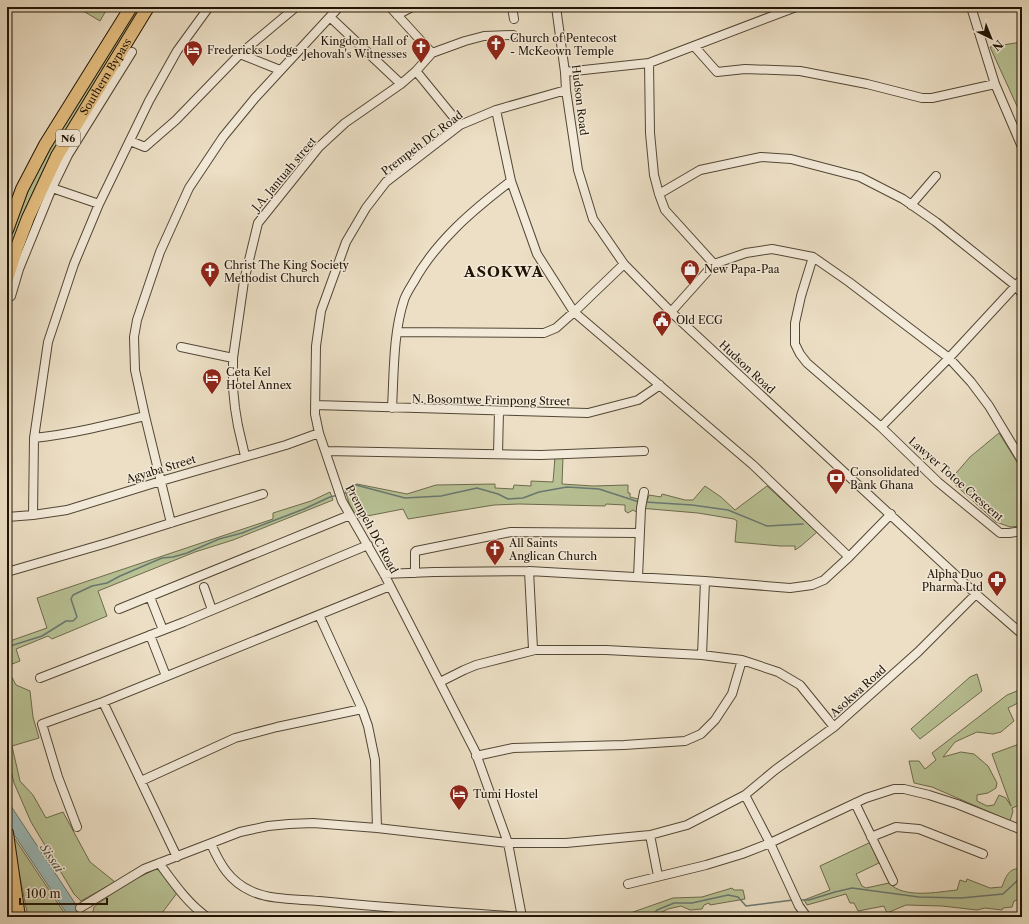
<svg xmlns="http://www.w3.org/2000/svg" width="1029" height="924" font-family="'Libre Caslon Text',serif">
  <rect width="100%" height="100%" fill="#ecdfc5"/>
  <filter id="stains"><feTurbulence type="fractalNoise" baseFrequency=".005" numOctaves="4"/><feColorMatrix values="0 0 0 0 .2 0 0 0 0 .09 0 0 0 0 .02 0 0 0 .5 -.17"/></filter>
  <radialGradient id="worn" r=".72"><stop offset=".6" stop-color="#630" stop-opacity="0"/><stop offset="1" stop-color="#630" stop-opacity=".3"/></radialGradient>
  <path fill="#b8c295" stroke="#6c6b4d" d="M71 7H108L100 21 80 9Z
    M135 7H148L83 111 7 271V244L18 212 47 151Z
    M1022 42V117L990 47Z
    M999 433 1022 470 1021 526 1010 527 996 522 950 480 970 457Z
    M555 457H563L562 484 593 486 628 485V493H630V497L647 501 649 495 661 497 662 494 685 500H693L705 486 721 497 735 510 767 486 817 532 801 546 795 550V546H780L735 542 737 521 734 519 698 513 639 508 638 513 633 510 628 513 625 511V505L606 504 605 506 519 504 494 505 408 519 403 509 357 518 349 503 345 490 357 484 407 494 436 485 495 484V488L513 489 514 485 531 486V481L553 482Z
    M330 492 333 500 233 540 195 552 98 591 107 616 52 639 48 636 16 649 20 661 7 666V642L47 628 37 598 273 519V513L311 501Z
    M7 668 16 685 30 691 33 717 39 738 12 746 20 781 33 795 46 818 63 812 90 862 115 882 81 901 74 894 31 822 14 783 7 753Z
    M977 674 982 691 920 739 911 729 970 677Z
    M1022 689V701L1008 708 1014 721 1001 732 993 734 977 732 955 742 943 757 961 752 974 754 988 766 997 783 996 788 988 793 977 795V801L987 806 994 805 999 795 1006 798 1011 806 992 754 1022 743V804L1012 808 1013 811 1010 821 932 787 914 783 909 761H919L925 769 936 760 932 753 1007 695Z
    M11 833 67 917H28Z
    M871 842 879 863 856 874 862 886 866 888 889 883C904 899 937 892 957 890L960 880 966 882 967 879 990 888 1002 887C1005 878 1010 865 1022 870V890L1019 892 1020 898 1018 900 1014 901 1012 907 1003 908 1002 910 985 908 977 910 942 906 906 905 887 913 884 906 858 911 854 903H850L846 894 807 905 804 900 830 890 820 866Z
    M7 858 17 917H7Z
    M160 867 177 893 159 917H93L92 915 94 907 123 885Z
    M732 888 734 890H743L745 899 710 905 709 903 704 905 702 909 690 910 681 906 668 909 660 913 658 917H635L633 912 673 898 702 897Z"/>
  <path fill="#9abbbb" stroke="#697872" d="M7 800 84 917H69L7 824Z"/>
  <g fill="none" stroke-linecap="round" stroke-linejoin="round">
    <path stroke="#697872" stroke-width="1.5" d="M343 493H347L356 485 405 498 441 496 477 488 498 494 508 499 523 498 539 492 567 487 599 489 639 502
      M645 502 692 505 728 510 767 526 803 524
      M7 647 42 636 66 621H73L77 617 71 599 73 595 92 586 107 583 120 576 162 558 173 557 187 553 219 539 242 533 270 522 304 509 330 497 338 495
      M799 900H809L835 892 852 888 919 897 961 898 1003 894 1019 879
      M651 917 657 910 674 903H692L728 895 738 897 746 906 793 900"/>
    <defs>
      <path id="minor" d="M390 7 432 53
        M512 7 514 19
        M556 7 565 72 566 90 578 170 593 219 624 264 671 312 976 594 1022 634
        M971 7 995 84 1022 147
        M397 15 412 7
        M330 17 401 84
        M694 46 717 72 745 69 800 71 867 84 922 98H932L995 84
        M240 54 296 7
        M649 63 650 133 654 175 659 194 665 210 714 264
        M416 71 460 125
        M565 72 649 63 796 7
        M496 110 511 181 537 254 574 312 753 465 849 557
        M130 141 145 147 176 120 240 54 280 70
        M52 188 99 204
        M659 194 700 170 761 157 791 159 860 177 903 199 936 222 1016 286 1022 294
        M911 205 936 176
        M813 257 801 296 795 323V344L800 354 807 363 881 427 938 482 1000 533H1009L1022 531
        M7 299 11 296 19 269 52 188 68 155 132 52
        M671 312 714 264 746 253 772 249 813 257 849 282 949 358 971 382 989 406 1022 461
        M397 332 544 333 556 328 574 312 624 264
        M181 347 233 358
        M315 405 588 413 638 400 660 385
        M392 408C394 372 393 334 404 300 406 294 410 288 413 283 436 241 473 210 511 181
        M881 427 949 358 1022 279
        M34 438C72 434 108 425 145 416
        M326 451 541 455 644 451
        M498 454 499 411
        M245 456 238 426 235 408 233 388V358L244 281 258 223 319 147 345 123 401 84 416 71 432 53 465 41 484 36 513 35
        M33 515 34 438 48 342 74 264 99 204 149 101 177 51 209 7
        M7 517 33 515 67 510 161 481 286 445 319 433
        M171 523 145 416 135 370 134 337 137 320 160 252 189 188 223 137 255 98 339 7
        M529 571 533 649 535 650
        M7 572 107 543 263 494
        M415 573V552L416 551 511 532 640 533
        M384 574 434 572 529 571 705 581 790 588 812 585 824 580 849 557 891 514
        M638 577 641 508 644 492
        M204 587 212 610
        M150 597 163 630
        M119 609 350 515
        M319 615 362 709 368 726 375 760 377 828
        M150 635 166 676
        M702 655 705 581
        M40 678 184 622 368 545
        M440 682 464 670 476 665 535 650H606L702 655 742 660 778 672 800 685 834 727
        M103 702 177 857
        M476 756 513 748 624 745 685 741 701 734 715 720 732 694 742 660
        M141 781 235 738 277 727 362 709
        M745 795 770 843 799 906 807 917
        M855 803 893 881
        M77 827 58 777 42 724 103 702 390 586
        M650 835 658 876
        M871 837 896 827 919 829 983 854
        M211 844C220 864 229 881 251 891 270 900 298 899 319 901 387 908 454 912 522 917
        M159 863C173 882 187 903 207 917
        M628 884 706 865 742 854 770 843 866 798 894 789H904L929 795 957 804 1022 830
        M80 908 144 869 240 832 268 826 289 824 313 823 377 828 508 843H566L650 835 687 825 745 795 775 770 834 727 918 652 976 594
        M522 917 508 843 475 751 384 574 342 501 337 486 319 433 315 414 316 346 321 311 346 242 366 208 386 182 460 125 496 110 566 90"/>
      <g id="highway">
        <path d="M7 230 22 189 45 145 131 7"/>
        <path id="s1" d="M7 279 17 247 28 218 57 156 148 7"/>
        <path d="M7 833 19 917"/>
      </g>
    </defs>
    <use href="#minor" stroke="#524735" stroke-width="10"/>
    <use href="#highway" stroke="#1f1405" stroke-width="14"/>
    <use href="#minor" stroke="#f3ead9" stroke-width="8"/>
    <use href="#highway" stroke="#e6c082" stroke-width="12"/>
  </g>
  <defs>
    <symbol id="church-pin" viewBox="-11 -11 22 30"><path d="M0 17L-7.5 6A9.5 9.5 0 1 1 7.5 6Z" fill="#8f2418" stroke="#f3ead9"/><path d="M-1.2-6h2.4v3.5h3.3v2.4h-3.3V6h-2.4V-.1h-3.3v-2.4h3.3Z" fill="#fff"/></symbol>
    <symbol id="hotel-pin" viewBox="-11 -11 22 30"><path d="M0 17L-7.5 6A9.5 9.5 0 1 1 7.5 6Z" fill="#8f2418" stroke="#f3ead9"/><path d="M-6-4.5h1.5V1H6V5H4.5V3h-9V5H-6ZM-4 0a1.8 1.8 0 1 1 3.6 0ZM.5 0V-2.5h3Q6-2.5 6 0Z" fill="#fff"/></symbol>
    <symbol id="shop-pin" viewBox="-11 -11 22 30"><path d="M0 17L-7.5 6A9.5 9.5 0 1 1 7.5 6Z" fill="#8f2418" stroke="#f3ead9"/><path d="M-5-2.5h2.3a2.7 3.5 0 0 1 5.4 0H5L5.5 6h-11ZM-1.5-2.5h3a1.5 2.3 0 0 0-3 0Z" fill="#fff"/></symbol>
    <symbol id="civic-pin" viewBox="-11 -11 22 30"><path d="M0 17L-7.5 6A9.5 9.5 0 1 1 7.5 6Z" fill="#8f2418" stroke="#f3ead9"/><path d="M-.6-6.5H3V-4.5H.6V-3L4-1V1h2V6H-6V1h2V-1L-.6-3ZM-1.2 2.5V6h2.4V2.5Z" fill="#fff"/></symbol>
    <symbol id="bank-pin" viewBox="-11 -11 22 30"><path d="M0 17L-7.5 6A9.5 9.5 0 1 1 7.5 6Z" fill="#8f2418" stroke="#f3ead9"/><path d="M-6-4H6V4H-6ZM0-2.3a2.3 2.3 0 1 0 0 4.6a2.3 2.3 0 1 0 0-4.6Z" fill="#fff"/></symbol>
    <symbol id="pharmacy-pin" viewBox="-11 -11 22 30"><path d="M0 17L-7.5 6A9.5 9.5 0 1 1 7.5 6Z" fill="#8f2418" stroke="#f3ead9"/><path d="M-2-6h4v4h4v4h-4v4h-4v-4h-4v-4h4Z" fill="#fff"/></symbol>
  </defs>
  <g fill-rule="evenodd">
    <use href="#church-pin" x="485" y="33" width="22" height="30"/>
    <use href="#church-pin" x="410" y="36" width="22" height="30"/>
    <use href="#hotel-pin" x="182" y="39" width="22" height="30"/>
    <use href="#shop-pin" x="679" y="258" width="22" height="30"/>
    <use href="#church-pin" x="199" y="260" width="22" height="30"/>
    <use href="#civic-pin" x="651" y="309" width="22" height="30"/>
    <use href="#hotel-pin" x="201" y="367" width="22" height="30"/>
    <use href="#bank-pin" x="825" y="467" width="22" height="30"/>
    <use href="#church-pin" x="484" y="538" width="22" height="30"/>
    <use href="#pharmacy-pin" x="986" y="569" width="22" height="30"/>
    <use href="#hotel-pin" x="448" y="783" width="22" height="30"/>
  </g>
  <g text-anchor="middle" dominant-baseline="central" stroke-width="3" stroke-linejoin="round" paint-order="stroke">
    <rect fill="#f3ead9" stroke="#5f5445" stroke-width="1" x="56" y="130" width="24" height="16" rx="3"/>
    <g font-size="10" font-weight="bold" fill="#1f1405">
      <text x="68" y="138">N6</text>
    </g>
    <g font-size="11" fill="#1f1405" stroke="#f3ead9" text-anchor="start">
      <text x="510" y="38">Church of Pentecost<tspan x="510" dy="13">- McKeown Temple</tspan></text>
      <text x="407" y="41" text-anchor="end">Kingdom Hall of<tspan x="407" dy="13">Jehovah's Witnesses</tspan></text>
      <text x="207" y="50">Fredericks Lodge</text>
      <text x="224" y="265">Christ The King Society<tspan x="224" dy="13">Methodist Church</tspan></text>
      <text x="704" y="269">New Papa-Paa</text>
      <text x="676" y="320">Old ECG</text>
      <text x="226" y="372">Ceta Kel<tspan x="226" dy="13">Hotel Annex</tspan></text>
      <text x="850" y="472">Consolidated<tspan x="850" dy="13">Bank Ghana</tspan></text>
      <text x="509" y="543">All Saints<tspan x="509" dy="13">Anglican Church</tspan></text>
      <text x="983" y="574" text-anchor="end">Alpha Duo<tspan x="983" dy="13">Pharma Ltd</tspan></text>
      <text x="473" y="794">Tumi Hostel</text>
    </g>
    <g font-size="11" fill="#1f1405" stroke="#f3ead9">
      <text stroke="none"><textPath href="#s1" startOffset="226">Southern Bypass</textPath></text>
      <text transform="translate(580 100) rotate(83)">Hudson Road</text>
      <text transform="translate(422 143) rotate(-37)">Prempeh DC Road</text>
      <text transform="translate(284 174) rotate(-50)">J.A. Jantuah street</text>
      <text transform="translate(747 367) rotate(43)">Hudson Road</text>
      <text transform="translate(491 400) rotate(1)">N. Bosomtwe Frimpong Street</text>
      <text transform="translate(161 469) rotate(-17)">Agyaba Street</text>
      <text transform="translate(956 479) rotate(41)">Lawyer Totoe Crescent</text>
      <text transform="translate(372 529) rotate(62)">Prempeh DC Road</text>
      <text transform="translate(858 691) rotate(-42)">Asokwa Road</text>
    </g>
    <g font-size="12" font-style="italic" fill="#4a4e45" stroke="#f3ead9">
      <text transform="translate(52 858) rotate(56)">Sissai</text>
    </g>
    <g font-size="15" font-weight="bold" letter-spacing="1" fill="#1f1405" stroke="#f3ead9">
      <text x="504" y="271">ASOKWA</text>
    </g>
  </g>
  <rect width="1029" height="924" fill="none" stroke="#ecdfc5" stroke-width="24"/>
  <rect x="8" y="8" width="1013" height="908" fill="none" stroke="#1f1405" stroke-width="2"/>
  <rect x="12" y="12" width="1005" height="900" fill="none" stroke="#1f1405"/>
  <g transform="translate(991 38) rotate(137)" stroke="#f3ead9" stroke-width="3" paint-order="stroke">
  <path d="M0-3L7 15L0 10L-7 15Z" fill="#1f1405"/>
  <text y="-6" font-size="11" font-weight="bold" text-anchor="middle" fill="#1f1405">N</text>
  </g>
  <path d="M20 898v6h87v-6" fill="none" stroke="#1f1405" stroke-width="2"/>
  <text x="26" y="898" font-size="12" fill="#1f1405" stroke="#f3ead9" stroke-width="3" paint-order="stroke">100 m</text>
  <rect width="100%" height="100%" filter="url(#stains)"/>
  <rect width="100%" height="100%" fill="url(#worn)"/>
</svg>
